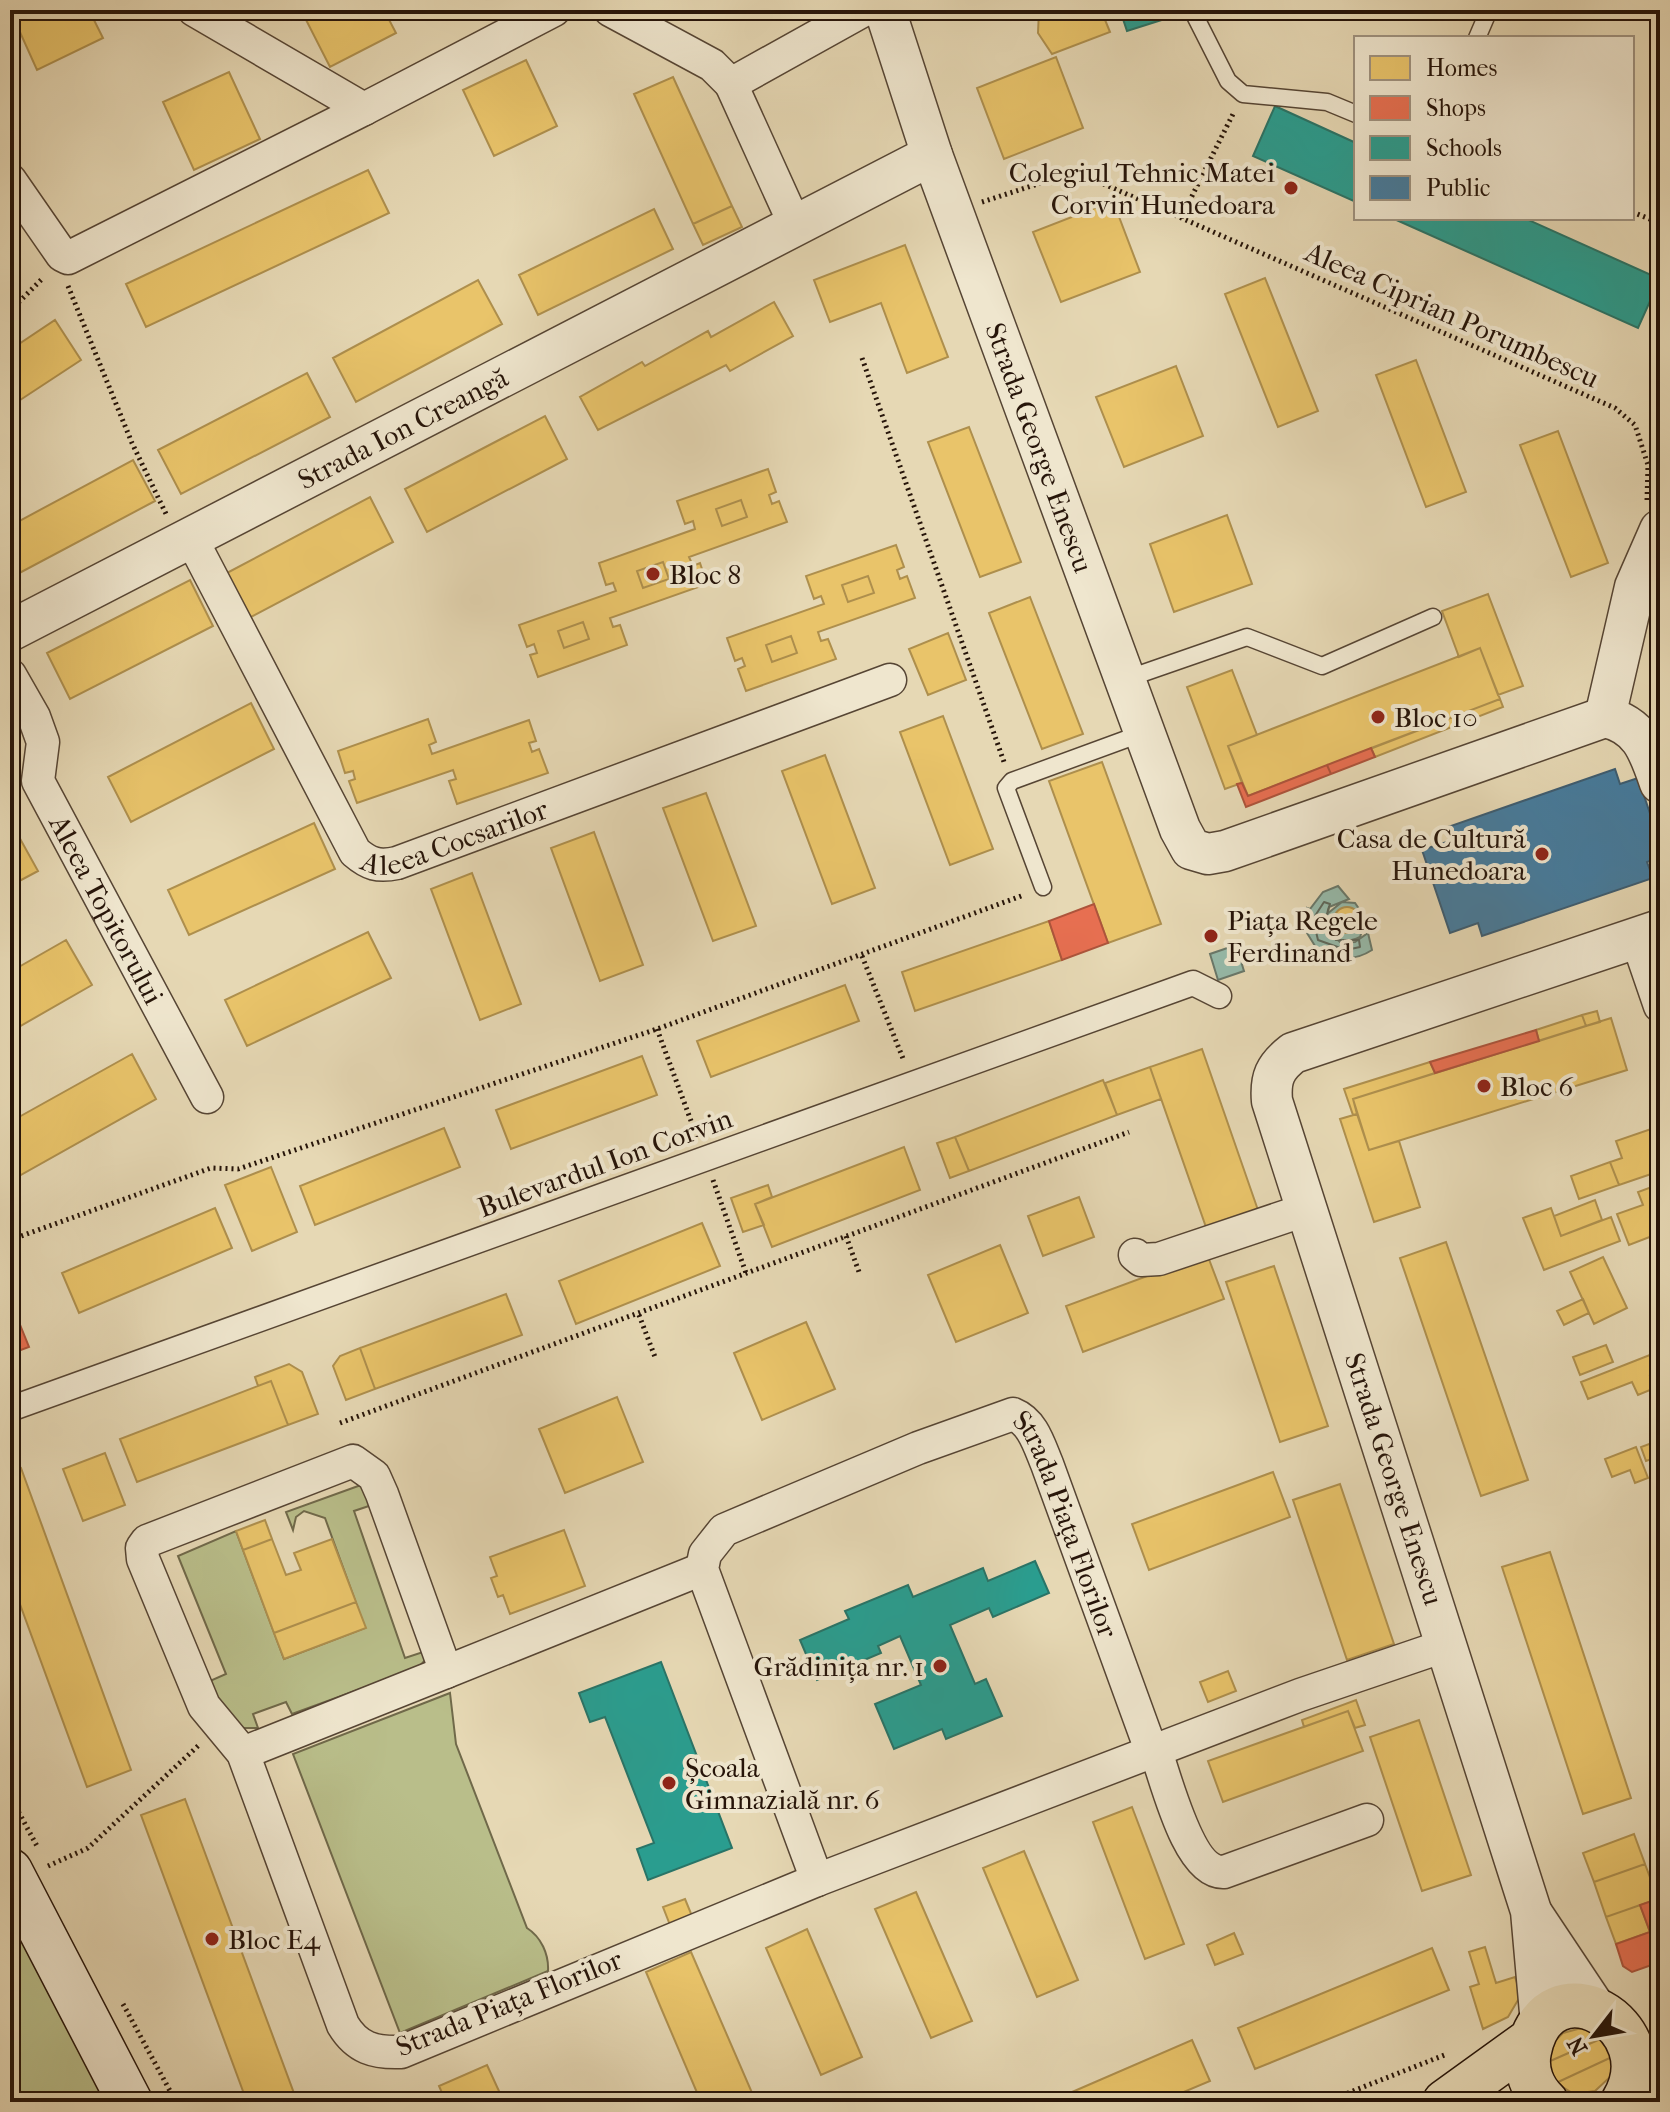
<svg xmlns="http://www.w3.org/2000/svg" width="1670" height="2112" font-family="'IM FELL French Canon',serif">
  <rect width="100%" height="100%" fill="#e6d8b4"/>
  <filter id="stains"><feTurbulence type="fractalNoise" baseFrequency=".0025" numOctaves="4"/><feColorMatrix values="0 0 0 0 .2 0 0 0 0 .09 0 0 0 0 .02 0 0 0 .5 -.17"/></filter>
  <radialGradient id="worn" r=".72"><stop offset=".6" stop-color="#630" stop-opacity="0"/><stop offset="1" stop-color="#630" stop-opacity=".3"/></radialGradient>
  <path fill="#b9be8a" stroke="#70694a" stroke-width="2" d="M361 1485 375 1504 354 1511 405 1658 426 1651 427 1658 418 1668 292 1714 286 1702 253 1714 258 1728H242L203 1684 226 1674 178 1556 236 1531 284 1659 365 1628 325 1518 304 1511 296 1517 293 1530 286 1512Z
    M450 1693 456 1744 527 1928C541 1937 549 1954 548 1971L400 2033 293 1754Z
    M10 1909 108 2102H10Z"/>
  <path fill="#96baaa" stroke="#69786a" stroke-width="2" d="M1338 886 1349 899 1329 907 1325 928 1341 943 1355 942 1368 933 1372 950C1355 961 1340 960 1324 950L1320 954 1307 933V908L1310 909 1323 892Z
    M1342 902 1355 903 1366 919 1360 937C1340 947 1324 936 1327 914Z
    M1236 945 1244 971 1218 980 1210 954Z"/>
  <path fill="#e9c46a" stroke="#ae8f4d" stroke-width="2" d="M10 10H89L103 38 37 70Z
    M301 10H384L396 33 330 67Z
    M1039 10H1101L1110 32 1052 54 1038 33Z
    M1056 57 1083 128 1004 159 977 88Z
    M526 60 557 126 494 156 463 90Z
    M229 72 260 139 194 170 163 102Z
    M673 77 732 206 693 224 634 94Z
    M368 170 389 213 146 327 126 284Z
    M1113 201 1140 272 1061 302 1033 232Z
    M732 206 742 227 703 245 693 224Z
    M654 209 673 249 538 315 519 275Z
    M905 245 948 357 907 373 881 303 830 322 814 280Z
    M1265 278 1318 411 1278 427 1225 294Z
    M478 280 502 324 356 402 333 358Z
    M774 302 793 336 730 371 726 365 598 430 580 397 642 362 645 366 708 331 711 337Z
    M55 320 81 360 11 406 10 350Z
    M1416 360 1466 492 1426 507 1376 375Z
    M1176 366 1203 436 1124 467 1096 397Z
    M307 373 330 417 181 494 158 450Z
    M545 416 567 459 427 532 405 489Z
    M969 427 1021 562 980 577 928 442Z
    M1558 431 1608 563 1571 577 1520 445Z
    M133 460 155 501 10 578V526Z
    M768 469 776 492 769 495 772 504 779 501 787 522 689 557 693 566 700 563 707 584 610 618 613 627 620 625 627 645 538 677 530 655 537 653 534 644 527 647 519 625 616 591 613 583 606 585 599 563 695 529 693 521 685 524 677 501Z
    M370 497 393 542 249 618 225 574Z
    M741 500 747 517 722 526 716 509Z
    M1227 515 1252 584 1174 612 1150 544Z
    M896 545 904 567 897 570 900 579 907 576 915 598 818 632 821 641 828 639 836 659 746 691 738 669 745 666 742 658 735 661 727 638 824 604 821 596 814 599 806 576Z
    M663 562 669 579 643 588 637 571Z
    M868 576 874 593 848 602 842 585Z
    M190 580 213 626 70 699 47 653Z
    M1488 594 1523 686 1498 695 1480 648 1459 657 1442 611Z
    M1030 597 1083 734 1042 749 989 613Z
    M583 622 589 639 564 648 558 631Z
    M948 633 966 680 928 695 909 649Z
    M791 636 797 653 772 662 766 645Z
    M1480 648 1500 699 1248 796 1228 746Z
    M1232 670 1257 735 1228 746 1242 783 1225 789 1187 687Z
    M1500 699 1503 707 1375 757 1371 748Z
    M251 703 274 749 131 822 108 777Z
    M943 716 993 849 950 865 900 732Z
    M428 719 436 742 429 745 432 754 529 720 536 741 529 743 532 752 539 749 548 773 457 804 449 781 456 779 453 770 357 803 349 781 355 779 353 771 345 773 338 751Z
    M825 755 875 888 832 904 782 771Z
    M1102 762 1161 924 1108 943 1049 781Z
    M706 793 756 926 713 941 663 808Z
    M314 823 335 869 189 935 168 890Z
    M13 826 38 871 10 886V827Z
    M594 832 643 965 600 981 551 848Z
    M472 873 521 1004 480 1020 431 889Z
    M1334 920a13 13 0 1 1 26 0a13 13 0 1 1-26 0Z
    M1049 921 1062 960 915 1011 902 972Z
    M368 932 391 978 247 1046 225 1000Z
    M66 940 92 985 10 1032V972Z
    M845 985 859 1021 711 1077 697 1041Z
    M1597 1011 1600 1022 1586 1026 1582 1015Z
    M1582 1015 1586 1026 1539 1041 1536 1030Z
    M1611 1018 1627 1070 1369 1150 1353 1099Z
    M1202 1049 1259 1213 1207 1230 1150 1067Z
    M132 1054 156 1099 10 1181V1122Z
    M642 1056 657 1095 511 1149 496 1110Z
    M1430 1062 1435 1073 1353 1099 1357 1114 1353 1115 1344 1089Z
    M1150 1067 1161 1099 1117 1115 1105 1083Z
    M1103 1080 1117 1115 969 1171 955 1137Z
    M1357 1114 1369 1150 1399 1141 1420 1207 1374 1222 1340 1119Z
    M444 1128 460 1167 315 1225 300 1186Z
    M1651 1129 1660 1155V1171L1619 1185 1610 1162 1622 1158 1616 1141Z
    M955 1137 969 1171 950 1178 937 1143Z
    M904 1147 920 1190 772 1247 755 1204Z
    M1610 1162 1619 1185 1579 1199 1571 1176Z
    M271 1167 297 1232 252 1251 225 1185Z
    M1660 1184V1233L1629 1245 1617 1214 1643 1205 1638 1192Z
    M768 1185 772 1197 755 1204 764 1225 743 1232 731 1198Z
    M1079 1197 1094 1237 1043 1256 1028 1216Z
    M1595 1200 1602 1220 1561 1236 1554 1216Z
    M215 1208 232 1248 79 1313 62 1273Z
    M1551 1208 1561 1236 1611 1217 1620 1241 1544 1270 1523 1218Z
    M702 1223 720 1266 576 1324 559 1281Z
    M1446 1242 1528 1480 1481 1496 1400 1258Z
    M1000 1245 1028 1313 956 1342 928 1275Z
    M1207 1254 1224 1299 1083 1352 1066 1306Z
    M1603 1257 1627 1308 1594 1324 1570 1272Z
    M1274 1266 1328 1426 1280 1442 1226 1282Z
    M506 1294 522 1335 375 1389 360 1348Z
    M1583 1299 1589 1313 1564 1325 1557 1311Z
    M806 1322 835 1389 762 1420 734 1353Z
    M1606 1345 1613 1362 1580 1375 1573 1357Z
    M360 1348 375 1389 346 1400 333 1366 340 1356Z
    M1660 1351V1372L1650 1376 1655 1388 1638 1395 1632 1382 1588 1399 1581 1382Z
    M289 1364 302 1372 318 1414 288 1425 271 1381 258 1386 255 1377Z
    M271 1381 288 1425 137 1482 120 1439Z
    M617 1397 643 1462 565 1493 539 1429Z
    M1660 1440V1456L1646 1461 1641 1447Z
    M1636 1447 1648 1478 1635 1483 1630 1470 1612 1477 1605 1459Z
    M105 1453 125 1505 83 1521 63 1469Z
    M21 1468 131 1770 87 1787 10 1577V1472Z
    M1273 1472 1290 1517 1149 1570 1132 1524Z
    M1340 1484 1394 1644 1347 1660 1293 1500Z
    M265 1520 272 1539 243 1550 236 1531Z
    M564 1530 585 1586 510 1614 503 1595 498 1597 491 1578 497 1576 490 1557Z
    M272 1539 286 1575 301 1570 294 1553 332 1539 356 1602 274 1633 243 1550Z
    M1550 1552 1631 1798 1583 1814 1502 1567Z
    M356 1602 366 1628 284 1659 274 1633Z
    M1228 1671 1236 1691 1208 1702 1200 1682Z
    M1356 1700 1365 1725 1355 1728 1348 1711 1304 1727 1302 1720Z
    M1348 1711 1363 1751 1223 1802 1208 1761Z
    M1419 1720 1471 1875 1422 1891 1370 1737Z
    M185 1799 295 2096 279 2102H247L141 1815Z
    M1132 1807 1184 1944 1145 1959 1093 1822Z
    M1634 1834 1645 1864 1594 1882 1583 1853Z
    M1024 1851 1078 1980 1037 1997 983 1868Z
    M1645 1864 1658 1899 1606 1917 1594 1882Z
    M916 1892 972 2021 931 2038 875 1909Z
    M685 1899 692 1916 670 1925 663 1907Z
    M1640 1905 1650 1932 1616 1944 1606 1917Z
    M807 1929 862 2057 821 2075 766 1948Z
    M1234 1933 1243 1954 1215 1965 1207 1945Z
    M1485 1947 1496 1983 1515 1977 1521 1995 1508 2017 1483 2029 1470 1987 1479 1984 1469 1952Z
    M1432 1948 1449 1990 1255 2069 1238 2028Z
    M691 1952 756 2102H701L661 2008 646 1972Z
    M1585 2027 1605 2037 1548 2062 1555 2041 1563 2033Z
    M1605 2037 1614 2056 1556 2083 1548 2062Z
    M1192 2040 1210 2081 1160 2102H1049Z
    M1614 2056 1610 2077 1595 2091 1574 2094 1556 2083Z
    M487 2065 504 2102H446L439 2086Z"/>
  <path fill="#e76f51" stroke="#ad543b" stroke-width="2" d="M1371 748 1375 757 1331 774 1327 765Z
    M1327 765 1331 774 1246 807 1237 784 1242 783 1248 796Z
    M1094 904 1108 943 1062 960 1049 921Z
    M1536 1030 1539 1041 1435 1073 1430 1062Z
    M10 1300 29 1347 10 1354Z
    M1660 1898V1962L1632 1972 1623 1966 1616 1944 1650 1932 1640 1905Z"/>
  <path fill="#2a9d8f" stroke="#297467" stroke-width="2" d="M1120 10H1172L1174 16 1127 31Z
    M1275 106 1356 143V202L1253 156Z
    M1392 218H1524L1660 279 1638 328Z
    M1035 1561 1049 1593 993 1617 989 1608 950 1625 975 1684 986 1679 1002 1716 946 1739 942 1729 894 1749 875 1704 921 1685 900 1636 878 1646 881 1653 817 1680 800 1640 849 1619 845 1611 908 1585 913 1597 983 1568 988 1581Z
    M661 1662 732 1848 648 1880 637 1849 654 1843 605 1717 590 1722 579 1693Z"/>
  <path fill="#457b9d" stroke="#3c5c71" stroke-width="2" d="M1615 769 1620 784 1638 778 1660 843V857L1647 862 1653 878 1482 936 1478 923 1450 933 1422 850 1450 841 1445 828Z"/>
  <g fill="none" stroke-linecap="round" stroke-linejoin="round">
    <path stroke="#5e675a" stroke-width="2" d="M1324 902 1330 904C1324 920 1325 927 1336 940H1359L1360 947 1346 950 1318 940 1313 919Z"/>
    <defs>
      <path id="service" d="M1192 10 1228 81 1243 94 1327 102 1356 114
        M1477 38 1489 10
        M1126 679 1247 637 1322 666 1433 617
        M1043 887 1006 788 1012 781 1143 733"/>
      <path id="pedestrian" d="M10 1409 1193 983 1219 996"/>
      <g id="minor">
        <path d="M194 10 364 109 554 10"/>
        <path d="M610 10 712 65 731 84 864 10"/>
        <path d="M731 84 795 225"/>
        <path d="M10 180 62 255 68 258 364 109"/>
        <path id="s1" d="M190 536 355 852C369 864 378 867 397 863L890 680"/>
        <path id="s2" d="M10 675 34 717 43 742 38 781 207 1097"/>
        <path d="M1637 939 1660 1006"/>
        <path d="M1135 1255 1141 1260 1159 1259 1308 1209"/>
        <path d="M702 1569 446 1672 382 1494 374 1476 353 1461 147 1541 142 1548 143 1559 204 1706 243 1753 343 2025C357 2048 374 2053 401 2052L817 1880 1300 1695 1447 1645"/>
        <path d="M1155 1749C1166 1778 1188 1874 1224 1872L1367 1820"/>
        <path d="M243 1753 446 1672"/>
        <path id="s3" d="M817 1880 702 1569 705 1554 724 1530 918 1448 1013 1414C1033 1422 1039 1445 1047 1464L1151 1750"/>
      </g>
      <g id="tertiary">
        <path id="s4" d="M885 10 932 155 1180 829 1191 849 1208 854 1225 851 1605 717C1641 725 1649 751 1660 783"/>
        <path id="s5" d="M10 631 932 155"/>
        <path d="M1605 717 1635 587 1660 530"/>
        <path d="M1533 1915 1593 2005"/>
        <path d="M1541 2024 1531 1911 1272 1101C1270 1078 1275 1067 1293 1053L1660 930"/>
      </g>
      <path id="secondary" d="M10 1871 130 2102"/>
      <path id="primary" d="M1445 2102 1531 2040
        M1546 2102C1532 2089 1525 2070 1529 2051 1547 1958 1670 2024 1623 2102"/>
    </defs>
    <use href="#service" stroke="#564534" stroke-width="19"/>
    <use href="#pedestrian" stroke="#564534" stroke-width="27"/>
    <use href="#minor" stroke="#564534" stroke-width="35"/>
    <use href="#tertiary" stroke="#564534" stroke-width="43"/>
    <use href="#secondary" stroke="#261409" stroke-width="47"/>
    <use href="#primary" stroke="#261409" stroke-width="47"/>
    <path stroke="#261409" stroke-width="5" stroke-dasharray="2 4" stroke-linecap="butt" d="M982 202 1050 180 1090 178 1615 408 1635 425 1648 465 1647 501
      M1632 212 1660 223
      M1181 218 1234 112
      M68 286 132 443 167 516
      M10 311 43 278
      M862 358 1004 762
      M862 956 904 1061
      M657 1029 697 1137
      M713 1180 746 1273
      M846 1236 859 1272
      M10 1240 211 1168 238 1169 657 1029 1024 895
      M639 1315 655 1357
      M340 1423 1129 1132
      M10 1796 38 1848
      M48 1866 88 1848 199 1745
      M123 2004 176 2102
      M1325 2102 1447 2054"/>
    <use href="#service" stroke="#efe6ce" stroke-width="16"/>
    <use href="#pedestrian" stroke="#efe6ce" stroke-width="24"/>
    <use href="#minor" stroke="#efe6ce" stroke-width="32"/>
    <use href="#tertiary" stroke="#efe6ce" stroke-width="40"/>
    <use href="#secondary" stroke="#efe6ce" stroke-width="44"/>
    <use href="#primary" stroke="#e6d8b4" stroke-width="44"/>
  </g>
  <g fill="#8f2418" stroke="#efe6ce" stroke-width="3">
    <circle cx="1291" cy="188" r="8"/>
    <circle cx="653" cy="574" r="8"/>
    <circle cx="1378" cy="717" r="8"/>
    <circle cx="1542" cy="854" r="8"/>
    <circle cx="1211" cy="936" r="8"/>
    <circle cx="1484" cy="1086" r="8"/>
    <circle cx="940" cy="1666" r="8"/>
    <circle cx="669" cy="1783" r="8"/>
    <circle cx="212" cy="1939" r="8"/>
  </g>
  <g text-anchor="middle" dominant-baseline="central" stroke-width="8" stroke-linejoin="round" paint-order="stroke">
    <g font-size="28" fill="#261409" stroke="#efe6ce" text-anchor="start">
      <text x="1275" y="172" text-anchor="end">Colegiul Tehnic Matei<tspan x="1275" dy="32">Corvin Hunedoara</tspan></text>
      <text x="669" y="574">Bloc 8</text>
      <text x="1394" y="717">Bloc 10</text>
      <text x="1526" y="838" text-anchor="end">Casa de Cultură<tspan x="1526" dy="32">Hunedoara</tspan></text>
      <text x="1227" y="920">Piața Regele<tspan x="1227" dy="32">Ferdinand</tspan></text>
      <text x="1500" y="1086">Bloc 6</text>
      <text x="924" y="1666" text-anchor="end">Grădinița nr. 1</text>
      <text x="685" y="1767">Școala<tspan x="685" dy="32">Gimnazială nr. 6</tspan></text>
      <text x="228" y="1939">Bloc E4</text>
    </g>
    <g font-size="28" fill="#261409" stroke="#efe6ce">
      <text transform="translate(1452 315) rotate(24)">Aleea Ciprian Porumbescu</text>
      <text stroke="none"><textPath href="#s5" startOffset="442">Strada Ion Creangă</textPath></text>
      <text stroke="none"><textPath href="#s4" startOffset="464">Strada George Enescu</textPath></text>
      <text stroke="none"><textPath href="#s1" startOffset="464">Aleea Cocsarilor</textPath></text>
      <text stroke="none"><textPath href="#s2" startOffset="260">Aleea Topitorului</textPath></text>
      <text transform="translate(605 1163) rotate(-20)">Bulevardul Ion Corvin</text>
      <text transform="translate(1394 1479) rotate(72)">Strada George Enescu</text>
      <text stroke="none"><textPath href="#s3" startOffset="814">Strada Piața Florilor</textPath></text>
      <text transform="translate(509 2003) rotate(-22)">Strada Piața Florilor</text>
    </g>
  </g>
  <rect width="1670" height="2112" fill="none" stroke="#e6d8b4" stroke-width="40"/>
  <rect x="12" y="12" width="1646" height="2088" fill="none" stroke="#261409" stroke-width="4"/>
  <rect x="20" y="20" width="1630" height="2072" fill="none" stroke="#261409" stroke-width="2"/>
  <rect x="1354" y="36" width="280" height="184" fill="#efe6ce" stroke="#9f927f" stroke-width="2"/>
  <rect x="1370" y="56" width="40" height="24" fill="#e9c46a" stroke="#9f927f" stroke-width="2"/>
  <text x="1426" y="76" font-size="24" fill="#261409">Homes</text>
  <rect x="1370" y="96" width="40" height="24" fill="#e76f51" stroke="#9f927f" stroke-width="2"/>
  <text x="1426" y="116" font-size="24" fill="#261409">Shops</text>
  <rect x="1370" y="136" width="40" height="24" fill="#2a9d8f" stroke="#9f927f" stroke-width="2"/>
  <text x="1426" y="156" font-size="24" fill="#261409">Schools</text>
  <rect x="1370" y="176" width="40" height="24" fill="#457b9d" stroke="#9f927f" stroke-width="2"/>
  <text x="1426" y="196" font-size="24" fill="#261409">Public</text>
  <g transform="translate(1594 2036) rotate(239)" stroke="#efe6ce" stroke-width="6" paint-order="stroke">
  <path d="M0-6L14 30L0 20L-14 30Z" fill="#261409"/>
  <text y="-12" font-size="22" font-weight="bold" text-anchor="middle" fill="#261409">N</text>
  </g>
  <rect width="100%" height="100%" filter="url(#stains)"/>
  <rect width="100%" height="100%" fill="url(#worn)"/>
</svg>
